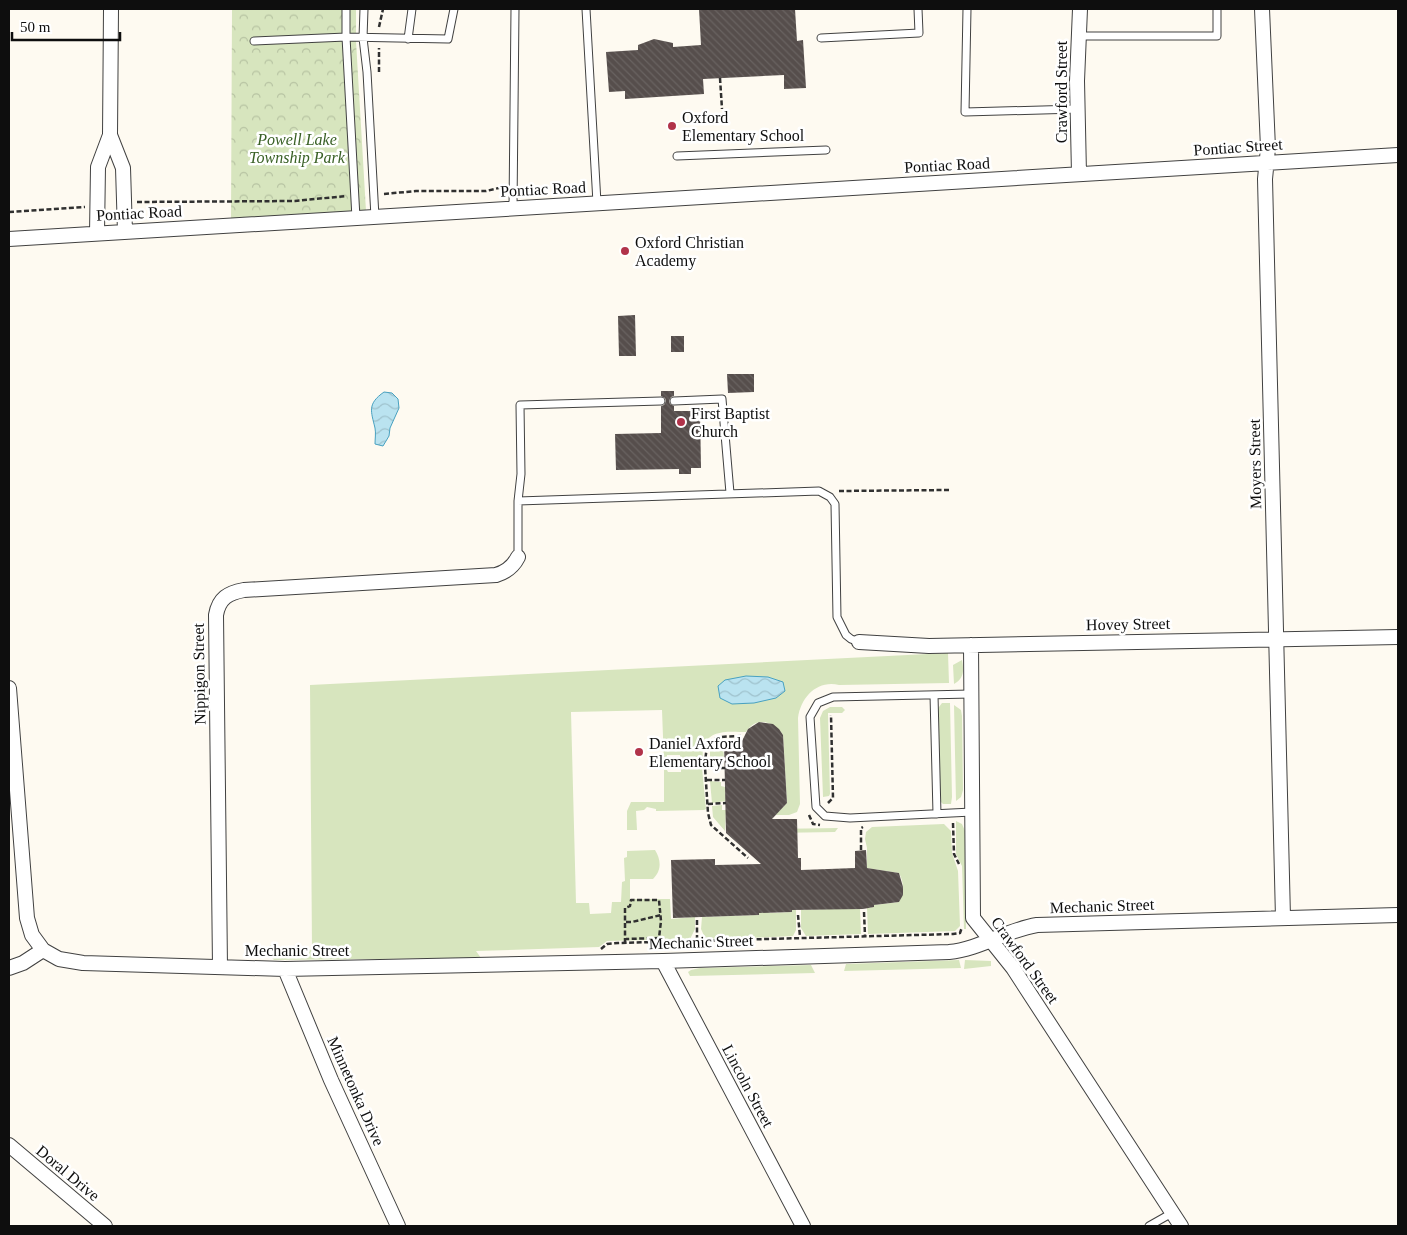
<svg xmlns="http://www.w3.org/2000/svg" width="1407" height="1235" font-family="Georgia,serif">
  <defs>
    <pattern id="park-crowns" width="20" height="18" patternUnits="userSpaceOnUse" patternTransform="scale(1.25)"><rect width="20" height="18" fill="#d7e5be"/><path d="M2 6a3 3 0 1 1 6 0M12 15a3 3 0 1 1 6 0" fill="none" stroke="#b7c3a2"/></pattern>
    <pattern id="water-waves" width="16" height="10" patternUnits="userSpaceOnUse" patternTransform="scale(1.25)"><rect width="16" height="10" fill="#bae3f0"/><path d="M0 5q4-4 8 0t8 0" fill="none" stroke="#9fc2cd"/></pattern>
    <pattern id="building-back-hatch" width="6" height="6" patternUnits="userSpaceOnUse" patternTransform="scale(1.25)"><rect width="6" height="6" fill="#564e4c"/><path d="M-1 5l2 2M0 0l6 6M5-1l2 2" fill="none" stroke="#696361"/></pattern>
  </defs>
  <rect width="100%" height="100%" fill="#fefaf1"/>
  <path fill="#d7e5be" d="M948 653 949 683 839 685C817 680 801 697 798 718L800 804 797 812 789 815H775L787 803 783 735C774 721 756 716 746 732 732 732 708 728 703 748 702 754 704 758 701 764L681 765 680 755H667V764H664L662 710 571 712 576 903H589L590 914 611 913 612 902H621L622 882 625 881 624 858 627 857V851L655 850C661 859 662 871 653 879H630V899H670L671 919 695 917V929L690 939 607 941 599 947 476 951 481 958 274 960C269 955 269 952 270 945L312 950 310 685Z
    M962 660C964 671 964 678 954 684L953 665Z
    M942 703H950L952 797 951 804H943L940 801 938 711 939 707Z
    M954 705 961 710 962 716 963 790 961 797 956 801Z
    M830 707H842L845 710 842 713H828L830 794 829 796 823 797 820 718 823 711Z
    M719 739 723 740 724 760 721 761V766H710V750Z
    M702 768 706 809 704 810 656 811V809L647 807 644 810 636 811 637 830H627V811L631 802H664V770H667L668 772H681V769Z
    M710 781 721 782V786L725 787 726 801 712 803Z
    M722 805V810H726L725 831 713 817 712 806Z
    M956 821 962 824 965 831 966 929H964L962 866 956 854Z
    M944 824 951 831 952 853 958 871 960 926 955 931 868 934 867 908 874 907V905L899 902C904 891 904 882 899 873L867 868V848L865 839 866 832 872 827Z
    M838 828 835 832 773 833V829Z
    M860 908 861 934 806 936 801 928V910Z
    M759 909 771 913 792 912V910H796V930L793 936 706 940 701 929 702 917 759 915Z
    M959 960 961 968 844 971 846 964Z
    M965 960 991 961V966L964 969Z
    M811 965 815 973 690 976 688 972 691 970 700 968Z"/>
  <path fill="url(#park-crowns)" d="M232 9H356V41L366 211 231 219Z"/>
  <path fill="url(#water-waves)" stroke="#48a1c0" d="M384 392 392 393 398 399 399 408 390 428 389 436 383 446 375 444C375 439 376 433 375 428 371 411 367 404 384 392Z
    M746 676 768 677 783 682 785 691 776 698 754 703 732 704 720 698 718 686 725 680Z"/>
  <path fill="url(#building-back-hatch)" d="M699 9H795L797 41 803 40 806 88 784 89V75L703 79 704 94 625 99V91L609 92 606 52 638 50V45L654 39 673 43V47L701 45Z
    M635 315 636 356H619L618 316Z
    M671 336H684V352H671Z
    M727 374H754V392L728 393Z
    M661 391H674V396L671 397 669 401 670 404 674 406V411H700L701 468H691V474H679V469L616 470 615 434 661 433V406L664 405 666 401 665 398 661 396Z
    M759 722 773 724 779 729 783 735 787 803 772 819H797L798 858H801V870L855 868V851L866 850 867 868 899 873 903 887V895L899 902 874 905V907L863 909 792 910V912L759 913V915L673 918 671 860 715 859V865L761 864 726 833 724 741H742L748 729Z"/>
  <g fill="none" stroke-linecap="round" stroke-linejoin="round">
    <defs>
      <path id="service" d="M346 9V37L356 218
        M364 9 363 38 367 72 375 217
        M586 9 597 203
        M967 9 965 112 1077 109
        M1078 36H1217V9
        M821 38 919 33 918 9
        M408 39 412 9
        M254 41 346 37 448 39 454 9
        M677 156 826 150
        M513 208 515 9
        M674 401 722 399 730 493
        M518 501 819 491 830 497 835 504 837 617 846 635 851 639 859 642
        M518 557V501L521 474 520 405 661 401
        M971 694 833 697 818 703 810 717 816 807 825 816 850 818 972 812
        M934 695 937 814
        M1149 1226 1172 1213"/>
      <path id="minor" d="M1262 9 1268 148 1265 179 1283 918
        M110 135 123 168 125 232
        M1079 174 1077 81 1080 9
        M97 233 98 167 110 135 111 9
        M9 239 1398 155
        M859 642 929 646 1398 637
        M971 645 973 918 1013 968 1181 1226
        M9 688 27 918 32 935 43 950
        M663 961 803 1226
        M220 967 216 615C219 598 228 593 244 590L496 575C506 572 513 567 518 557
        M9 968 23 963 43 950 59 959 83 963 285 969 663 961 949 952C980 949 1006 930 1037 925L1398 915
        M285 969 331 1080 398 1226
        M9 1145 105 1226"/>
    </defs>
    <use href="#service" stroke="#414141" stroke-width="9"/>
    <use href="#minor" stroke="#414141" stroke-width="16"/>
    <path stroke="#303030" stroke-width="2.5" stroke-dasharray="5 2.5" stroke-linecap="butt" d="M379 27 383 9
      M379 72V48
      M720 78 722 109
      M384 194 416 191H486L503 187
      M137 202 295 201 346 196
      M9 212 85 207
      M839 491 950 490
      M684 767H705C706 735 712 737 741 736
      M725 768H709L705 767 708 813 711 825 748 858
      M707 780H725
      M828 803 833 798 831 715
      M708 804 726 803
      M809 815 813 824 820 825
      M953 823 954 854 959 864
      M861 850V828L863 827
      M864 912 865 936
      M798 915 800 937
      M697 920V941
      M626 922H632L661 915
      M625 943V908L630 906 631 900H659L661 921 659 938 626 939
      M601 949 607 944 618 943 953 934 960 933 962 927"/>
    <use href="#service" stroke="#fff" stroke-width="7"/>
    <use href="#minor" stroke="#fff" stroke-width="14"/>
  </g>
  <g fill="#b1334a" stroke="#fff" stroke-width="2">
    <circle cx="672" cy="126" r="5"/>
    <circle cx="625" cy="251" r="5"/>
    <circle cx="681" cy="422" r="5"/>
    <circle cx="639" cy="752" r="5"/>
  </g>
  <g text-anchor="middle" dominant-baseline="central" stroke-width="5" stroke-linejoin="round" paint-order="stroke">
    <g font-size="16" fill="#0e0e0e" stroke="#fff">
      <text transform="translate(1061 92) rotate(-90)">Crawford Street</text>
      <text transform="translate(1238 147) rotate(-4)">Pontiac Street</text>
      <text transform="translate(947 165) rotate(-3)">Pontiac Road</text>
      <text transform="translate(543 189) rotate(-3)">Pontiac Road</text>
      <text transform="translate(139 213) rotate(-3)">Pontiac Road</text>
      <text transform="translate(1255 464) rotate(-91)">Moyers Street</text>
      <text transform="translate(1128 624) rotate(-1)">Hovey Street</text>
      <text transform="translate(199 674) rotate(-91)">Nippigon Street</text>
      <text transform="translate(1102 906) rotate(-2)">Mechanic Street</text>
      <text transform="translate(701 942) rotate(-2)">Mechanic Street</text>
      <text x="297" y="950">Mechanic Street</text>
      <text transform="translate(1025 960) rotate(54)">Crawford Street</text>
      <text transform="translate(748 1086) rotate(62)">Lincoln Street</text>
      <text transform="translate(356 1091) rotate(66)">Minnetonka Drive</text>
      <text transform="translate(68 1173) rotate(40)">Doral Drive</text>
    </g>
    <g font-size="16" fill="#0e0e0e" stroke="#fff" text-anchor="start">
      <text x="682" y="117">Oxford<tspan x="682" dy="18">Elementary School</tspan></text>
      <text x="635" y="242">Oxford Christian<tspan x="635" dy="18">Academy</tspan></text>
      <text x="691" y="413">First Baptist<tspan x="691" dy="18">Church</tspan></text>
      <text x="649" y="743">Daniel Axford<tspan x="649" dy="18">Elementary School</tspan></text>
    </g>
    <g font-size="16" font-style="italic" fill="#396025" stroke="#fff">
      <text x="297" y="139">Powell Lake<tspan x="297" dy="18">Township Park</tspan></text>
    </g>
  </g>
  <rect width="1407" height="1235" fill="none" stroke="#0e0e0e" stroke-width="20"/>
  <path d="M12 32v8h108v-8" fill="none" stroke="#0e0e0e" stroke-width="2.5"/>
  <text x="20" y="32" font-size="15" fill="#0e0e0e" stroke="#ffffff" stroke-width="4" paint-order="stroke">50 m</text>
</svg>
